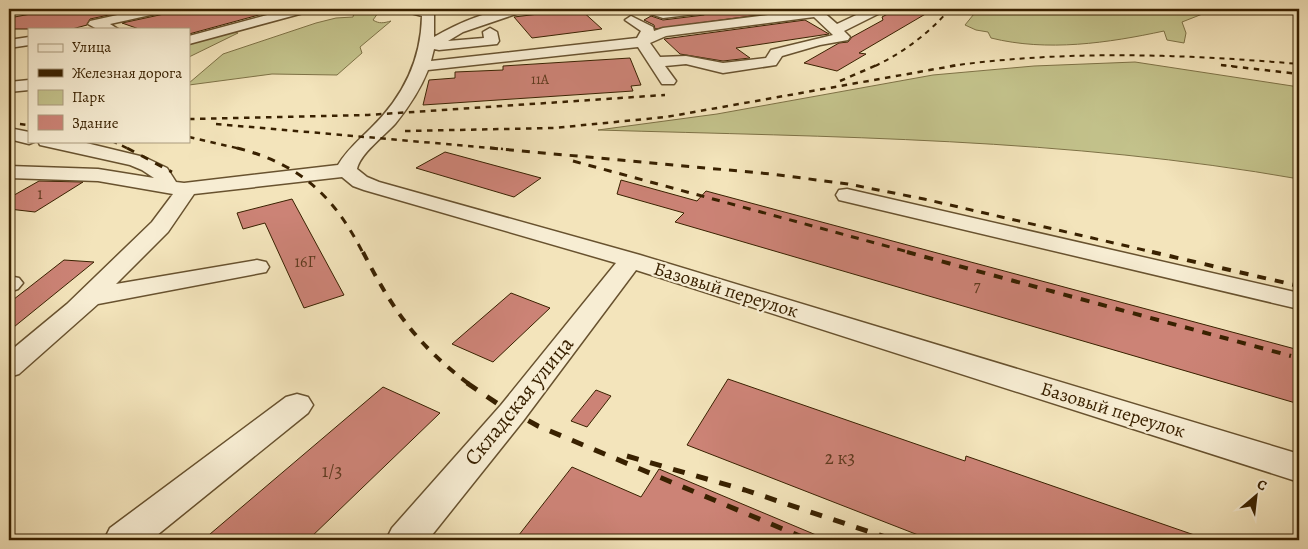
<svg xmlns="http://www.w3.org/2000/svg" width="1308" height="549" font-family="Alegreya,serif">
  <rect width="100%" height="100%" fill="#f3e4bb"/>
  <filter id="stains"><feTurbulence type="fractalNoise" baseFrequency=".004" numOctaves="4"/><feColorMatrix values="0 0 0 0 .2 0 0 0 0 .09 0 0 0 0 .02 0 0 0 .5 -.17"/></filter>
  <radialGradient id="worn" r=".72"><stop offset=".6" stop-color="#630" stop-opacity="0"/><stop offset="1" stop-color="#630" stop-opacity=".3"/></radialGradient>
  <path fill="#c3c28b" stroke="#7e7246" d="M978 9H1203L1205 13 1182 22 1186 33 1184 43 1167 40 1164 31C1108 43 1047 52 991 38L988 32 976 30 965 25Z
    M367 11 378 13 373 20C379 24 384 23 391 21L360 47 362 53 337 75 272 74 189 85V83L223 54 316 23 336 18 353 17 354 13Z
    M230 32 238 33 189 57V43Z
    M1135 62 1299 87V179C1068 138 832 137 598 130L717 114 933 75 1034 66Z"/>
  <path fill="#cc8376" stroke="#392100" d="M58 9H137L90 19 87 25 72 29H9V18Z
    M168 9H266V13L189 34V29H139L122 23 164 14Z
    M580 9 602 29 532 38 514 17Z
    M712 9H784L788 11 655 29 654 25 644 20 651 16 663 20 704 15Z
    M897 9H934L859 53 866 54 837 71 804 63 839 43 848 42 852 37 883 20 882 17Z
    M805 20 829 34 736 48 750 58 723 61 680 54 664 39Z
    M630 58 641 85 631 86 633 91 423 105 429 80 455 78V72L503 70V66Z
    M445 152 541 178 514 197 416 168Z
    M621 180 697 201 706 191 1299 350V404L675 222 684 213 617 194Z
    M39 181 83 182 35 212 9 209V198Z
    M292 199 344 295 304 308 265 223 243 229 237 213Z
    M64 260 94 262 9 331V303Z
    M511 293 550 308 493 362 452 344Z
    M728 379 965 461 966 456 1203 538 1202 540H931L687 445Z
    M383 387 440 413 308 540H203Z
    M596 390 611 396 587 427 571 421Z
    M572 467 641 497 659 469 828 540H515Z"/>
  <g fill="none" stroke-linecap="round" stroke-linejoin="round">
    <defs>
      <path id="minor" d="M145 9H166L164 12 110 24 118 29H97L88 24 90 21Z
        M290 9H309L307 12 189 44V36Z
        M405 9C414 8 427 7 434 14V37C460 22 494 7 524 9L522 12 463 32 448 41 484 38 483 32 490 28 497 32 499 41 497 44 439 50 434 49 431 61 637 38 641 31 625 20 631 16 653 27 654 31 663 28 817 9 821 10 837 24 869 9H884L882 12 844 31 850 37 848 40 820 45 782 56 776 65 723 73 686 64 665 66 676 81 674 84H662L638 47 428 70C420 90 408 108 395 124 384 136 360 154 357 169L367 177 379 182 640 255 1299 454V482L636 270 523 421 428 540H386L392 528 501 405 616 263 364 190 353 186 342 177 194 194 168 232 116 284 257 260 266 262 269 267 266 272 98 304 19 374 9 377V352L67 304 152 222 173 194 98 181 9 178V166L98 169 154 178 142 170 130 165 40 145 38 141H78L144 157 167 168 176 182 184 183 338 165C347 150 359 140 371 128 403 97 421 61 422 16L407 12ZM814 17 833 35 771 50 766 58 723 63 686 56 660 57 650 43 666 36Z
        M647 9H710L704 13 663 18 648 13Z
        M29 37V45L9 48V40Z
        M29 80V90L9 92V82Z
        M9 128 29 132V141H36L29 144 9 139Z
        M847 189 1299 293V309L839 200 836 195 839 190Z
        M9 276 19 278 23 283 18 289 9 292Z
        M297 394 308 397 313 405 308 413 151 540H104L110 528 286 397Z"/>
    </defs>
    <use href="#minor" stroke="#68522f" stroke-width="3"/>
    <use href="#minor" fill="#f7edd3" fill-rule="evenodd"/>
    <path stroke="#392100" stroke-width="2" stroke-dasharray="5 5" stroke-linecap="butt" d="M1221 65 1232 66
      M875 66C904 52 928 34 950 9
      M950 66C1066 50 1183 54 1299 64"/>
    <path stroke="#392100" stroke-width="2.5" stroke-dasharray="5.5 5.5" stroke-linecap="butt" d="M1221 65 1299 74
      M840 81 877 65
      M189 119 368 115 665 95
      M9 123 29 125
      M216 124 503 149
      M405 131 554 128 666 117 958 65
      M189 137 241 149
      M112 141 129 149"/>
    <path stroke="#392100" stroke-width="3" stroke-dasharray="8 8" stroke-linecap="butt" d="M127 148 172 172
      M237 148C300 164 334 196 363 253
      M490 148 771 174 848 184 924 199 1157 253
      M573 161 912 253"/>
    <path stroke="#392100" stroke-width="4" stroke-dasharray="9 9" stroke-linecap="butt" d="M363 252C392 309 417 345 469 384
      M907 252 1291 356
      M1152 252 1299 286"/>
    <path stroke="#392100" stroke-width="5" stroke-dasharray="12 12" stroke-linecap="butt" d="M467 383 498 404 538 426 809 540
      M627 456 745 490 894 540"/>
  </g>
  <g text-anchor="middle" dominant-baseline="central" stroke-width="4.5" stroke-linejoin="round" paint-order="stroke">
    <g font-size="14" fill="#5e3a1e">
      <text x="540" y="79">11А</text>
    </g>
    <g font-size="16" fill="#5e3a1e">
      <text x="40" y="194">1</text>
      <text x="305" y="262">16Г</text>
      <text x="977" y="286">7</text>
    </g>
    <g font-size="19" fill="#392100" stroke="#f7edd3">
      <text transform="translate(726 290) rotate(17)">Базовый переулок</text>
      <text transform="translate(1113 410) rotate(17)">Базовый переулок</text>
    </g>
    <g font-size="19" fill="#5e3a1e">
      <text x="840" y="458">2 к3</text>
      <text x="332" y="471">1/3</text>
    </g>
    <g font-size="22" fill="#392100" stroke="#f7edd3">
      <text transform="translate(519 401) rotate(-51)">Складская улица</text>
    </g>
  </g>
  <rect width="1308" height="549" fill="none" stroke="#f3e4bb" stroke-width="30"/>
  <rect x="10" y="10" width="1288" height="529" fill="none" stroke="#392100" stroke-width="2.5"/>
  <rect x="15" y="15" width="1278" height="519" fill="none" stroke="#392100"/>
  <rect x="28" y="28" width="162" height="115" fill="#f7edd3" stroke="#ab9b7f"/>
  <rect x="38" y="44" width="25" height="8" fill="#f7edd3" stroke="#ab9b7f"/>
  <text x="72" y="52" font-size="15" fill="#392100">Улица</text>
  <rect x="38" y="69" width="25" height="8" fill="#392100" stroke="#ab9b7f"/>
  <text x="72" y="78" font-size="15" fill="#392100">Железная дорога</text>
  <rect x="38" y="90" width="25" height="15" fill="#c3c28b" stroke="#ab9b7f"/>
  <text x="72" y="102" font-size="15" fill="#392100">Парк</text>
  <rect x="38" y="115" width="25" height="15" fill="#cc8376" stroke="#ab9b7f"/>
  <text x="72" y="128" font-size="15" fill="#392100">Здание</text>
  <g transform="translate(1256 496) rotate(28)" stroke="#f7edd3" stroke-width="4" paint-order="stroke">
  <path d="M0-4L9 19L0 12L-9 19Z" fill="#392100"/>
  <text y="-8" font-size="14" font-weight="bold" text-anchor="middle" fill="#392100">С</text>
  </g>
  <rect width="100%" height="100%" filter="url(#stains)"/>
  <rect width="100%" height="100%" fill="url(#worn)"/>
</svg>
